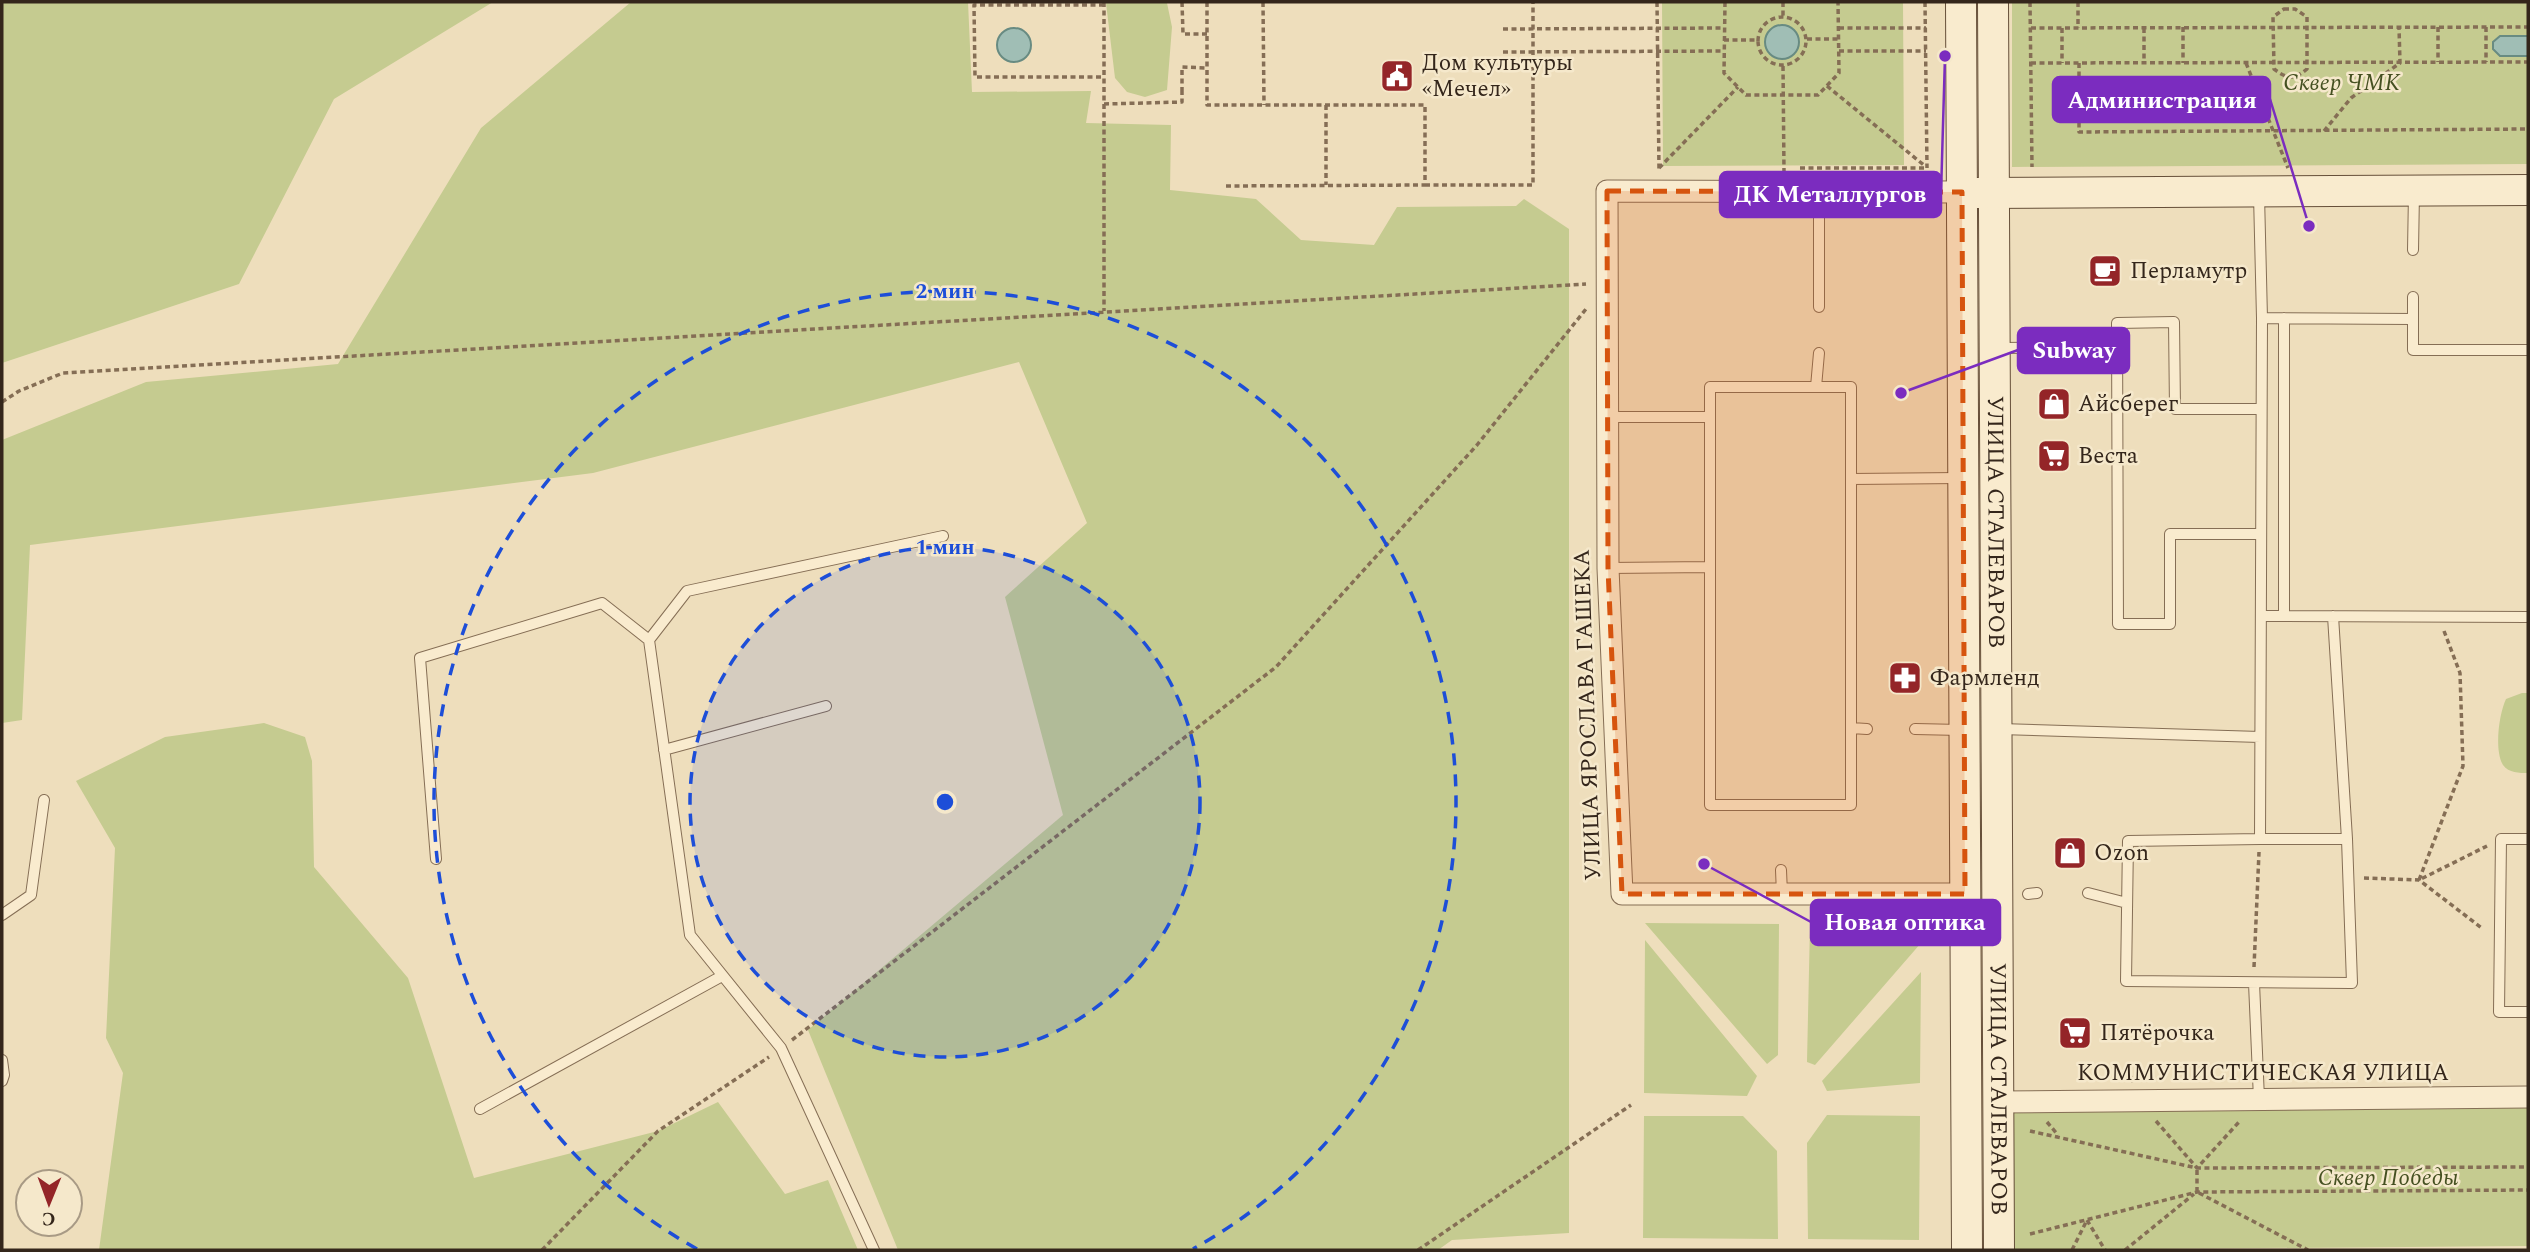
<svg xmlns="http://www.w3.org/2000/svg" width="2530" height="1252" font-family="Spectral,serif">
  <rect width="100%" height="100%" fill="#eedebc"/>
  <path fill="#c5cb90" d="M2 2H493L334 99 239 284 2 363Z
    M631 2H968L972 92 1091 91 1086 123 1171 125 1170 190 1256 199 1301 240 1374 245 1397 207 1516 206 1524 199 1569 229V1233L1452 1240 1438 1250H898L808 1030 1063 815 1005 597 1087 523 1019 362 593 473 30 545 22 720 2 723V440L146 382 338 364 481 128Z
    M1662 2H1903L1904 165 1663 166Z
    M2012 2H2528V164L2012 167Z
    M1106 3H1167L1172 27 1167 90 1145 97 1127 92 1115 78Z
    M2522 693H2528V773C2519 773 2509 773 2503 765 2494 750 2499 714 2506 699Z
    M264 723 305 737 312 761 314 867 408 978 474 1178 658 1131 718 1102 785 1194 828 1180 858 1250H99L123 1073 106 1038 115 848 76 781 165 737Z
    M1645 923 1779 924 1778 1055 1767 1064Z
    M1810 925H1921V943L1815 1065 1807 1062Z
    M1645 940 1757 1076 1747 1096 1644 1093Z
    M1921 972 1920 1083 1827 1091 1822 1081Z
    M2528 1107V1246L2013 1250 2012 1111Z
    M1827 1115 1920 1116 1919 1240 1808 1239 1807 1143Z
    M1644 1116H1743L1777 1151 1778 1239 1643 1238Z"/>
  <path fill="#a0beb5" stroke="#688b82" stroke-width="2" d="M1765 42a17 17 0 1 1 34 0a17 17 0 1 1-34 0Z
    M997 45a17 17 0 1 1 34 0a17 17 0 1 1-34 0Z
    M2500 36H2528V56H2500L2493 49V42Z"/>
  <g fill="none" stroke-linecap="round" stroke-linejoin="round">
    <defs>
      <path id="service" d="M1819 192V307
        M2259 195 2262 318
        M2413 250 2414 193
        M2413 297V319
        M2284 318V616
        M1997 348 2118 347
        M1710 387H1851V805H1710Z
        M1816 387 1819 353
        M1606 417H1710
        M1851 479 1960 478
        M2261 534H2170V624H2118L2117 323 2174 322 2175 409H2261
        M1608 568 1710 567
        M2261 616 2528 617
        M2333 616 2347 839 2352 983 2126 981 2128 841 2260 839 2262 318 2413 319V350H2528
        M649 640 687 591 943 536
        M1851 728 1867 729
        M1915 729 1961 730
        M2000 729 2260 737
        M664 750 826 706
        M2260 839H2347
        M2528 839H2501L2499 1012H2528
        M436 859 420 658 602 603 649 640 690 935 781 1048 874 1250
        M1781 870 1782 894
        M2088 893 2127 903
        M2028 894 2037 893
        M2 915 31 895 44 800
        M2254 983 2259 1099
        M2 1060 4 1075 2 1081
        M480 1109 722 976"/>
      <path id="minor" d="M1962 192 1607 191 1608 568 1622 894H1965
        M1999 1102 2528 1097"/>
      <g id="secondary">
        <path d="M1961 2 1967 1250"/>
        <path id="s1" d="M1993 2 1999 1250"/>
        <path d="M1976 193 2528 190"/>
      </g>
    </defs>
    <use href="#service" stroke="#856e55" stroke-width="12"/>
    <use href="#minor" stroke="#856e55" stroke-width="23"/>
    <use href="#secondary" stroke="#664f39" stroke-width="32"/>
    <path stroke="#856e55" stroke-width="3.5" stroke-dasharray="5 3.5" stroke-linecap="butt" d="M1104 2V311
      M1182 2 1183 34H1207
      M1207 2V105H1425V185L1225 186
      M1263 2 1264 105
      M1657 2 1659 169
      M1725 2 1724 73 1746 95H1818L1839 73 1838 2
      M1783 2V16
      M1925 2 1927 168
      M2030 2 2032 167
      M2078 2V28
      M1104 5H974L975 77H1104
      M2284 9H2295L2307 17V69C2294 80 2287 79 2274 69L2273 17Z
      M1758 41a24 24 0 1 1 48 0a24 24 0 1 1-48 0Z
      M2183 27V63
      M2438 27V62
      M2486 27V62
      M1839 28H1926
      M2031 28 2528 27
      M2062 28V63
      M2144 28V63
      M1503 29 1724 28
      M1807 39H1839
      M1724 40H1757
      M1839 51H1926
      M1503 52 1724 51
      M2031 63 2528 62
      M2079 63V132L2528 129
      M2246 63 2288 168
      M1783 66 1784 172
      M1827 86 1925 166
      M1182 92V67L1207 68
      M1104 104 1182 102V91
      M1326 105V185
      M2324 131 2351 98 2400 63 2399 27
      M1659 168 1738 87
      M1800 168H1927
      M1425 185H1533V2
      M2 402 19 391 63 373 1586 284
      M2444 631 2460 673 2463 766 2419 880 2487 846
      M2364 878 2419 880 2483 929
      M2254 967 2259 852
      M792 1040 1276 667 1477 445 1586 309
      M2129 1073 2133 1082
      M2156 1121 2197 1168 2239 1122
      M2047 1122 2058 1135
      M2030 1131 2197 1168 2528 1167
      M2197 1192V1168
      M2199 1193 2308 1250
      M2087 1220 2105 1250
      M2030 1234 2197 1192 2528 1190
      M542 1250 658 1131 769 1057
      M1418 1250 1631 1105
      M2072 1250 2087 1220
      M2125 1250 2194 1194"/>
    <use href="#service" stroke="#f9ebce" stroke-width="10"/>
    <use href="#minor" stroke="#f9ebce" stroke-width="21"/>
    <use href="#secondary" stroke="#f9ebce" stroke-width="30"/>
  </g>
  <path fill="#d6540e" fill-opacity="0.2" stroke="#d6540e" stroke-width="5" stroke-dasharray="14 9" stroke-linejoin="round" d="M1607 191 1962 192 1965 894H1622L1608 568Z"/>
  <circle cx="945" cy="802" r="255" fill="#1d4ed8" fill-opacity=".12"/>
  <g fill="none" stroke="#1d4ed8" stroke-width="3.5" stroke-dasharray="12 9">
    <circle cx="945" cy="802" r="255"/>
    <path d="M697 1249A511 511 0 1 1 1193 1249"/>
  </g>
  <defs>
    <symbol id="civic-square" viewBox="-11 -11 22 22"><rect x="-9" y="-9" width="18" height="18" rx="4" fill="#942528" stroke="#f5e8cb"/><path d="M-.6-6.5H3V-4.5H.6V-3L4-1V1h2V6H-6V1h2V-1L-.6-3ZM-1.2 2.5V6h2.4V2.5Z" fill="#fff"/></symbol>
    <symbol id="cafe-square" viewBox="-11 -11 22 22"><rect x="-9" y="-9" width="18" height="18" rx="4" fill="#942528" stroke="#f5e8cb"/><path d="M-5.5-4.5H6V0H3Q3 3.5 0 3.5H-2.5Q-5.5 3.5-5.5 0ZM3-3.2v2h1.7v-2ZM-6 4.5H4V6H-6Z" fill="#fff"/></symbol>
    <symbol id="shop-square" viewBox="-11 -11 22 22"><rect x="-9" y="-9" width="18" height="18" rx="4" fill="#942528" stroke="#f5e8cb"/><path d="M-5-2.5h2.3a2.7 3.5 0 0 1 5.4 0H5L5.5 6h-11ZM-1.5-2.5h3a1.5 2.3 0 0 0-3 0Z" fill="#fff"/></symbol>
    <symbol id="supermarket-square" viewBox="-11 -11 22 22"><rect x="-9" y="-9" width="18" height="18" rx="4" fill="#942528" stroke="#f5e8cb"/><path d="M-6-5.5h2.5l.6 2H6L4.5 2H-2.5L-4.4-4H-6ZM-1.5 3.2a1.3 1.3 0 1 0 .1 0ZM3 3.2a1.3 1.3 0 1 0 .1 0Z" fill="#fff"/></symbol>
    <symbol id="pharmacy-square" viewBox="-11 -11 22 22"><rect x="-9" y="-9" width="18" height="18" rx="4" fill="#942528" stroke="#f5e8cb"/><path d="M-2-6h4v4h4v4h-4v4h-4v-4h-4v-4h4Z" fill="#fff"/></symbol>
  </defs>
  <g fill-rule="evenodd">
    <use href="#civic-square" x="1378" y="57" width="38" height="38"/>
    <use href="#cafe-square" x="2086" y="252" width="38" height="38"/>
    <use href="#shop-square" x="2035" y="385" width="38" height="38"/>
    <use href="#supermarket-square" x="2035" y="437" width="38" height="38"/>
    <use href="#pharmacy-square" x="1886" y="659" width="38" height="38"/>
    <use href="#shop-square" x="2051" y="834" width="38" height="38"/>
    <use href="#supermarket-square" x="2056" y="1014" width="38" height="38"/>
  </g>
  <g text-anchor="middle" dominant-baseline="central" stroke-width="5" stroke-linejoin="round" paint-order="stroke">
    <g font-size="23" fill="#34261b" stroke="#f5e8cb" text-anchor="start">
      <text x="1422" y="63">Дом культуры<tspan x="1422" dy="26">«Мечел»</tspan></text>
      <text x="2130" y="271">Перламутр</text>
      <text x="2078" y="404">Айсберег</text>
      <text x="2078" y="456">Веста</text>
      <text x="1930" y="678">Фармленд</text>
      <text x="2094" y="853">Ozon</text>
      <text x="2100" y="1033">Пятёрочка</text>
    </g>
    <g font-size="23" font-style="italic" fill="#455021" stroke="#f5e8cb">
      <text x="2342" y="83">Сквер ЧМК</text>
      <text x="2388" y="1178">Сквер Победы</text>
    </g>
    <g font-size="23" fill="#34261b" stroke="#f5e8cb">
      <text stroke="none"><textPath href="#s1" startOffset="520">УЛИЦА СТАЛЕВАРОВ</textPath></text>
      <text transform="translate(1588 715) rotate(-92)">УЛИЦА ЯРОСЛАВА ГАШЕКА</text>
      <text x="2263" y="1073">КОММУНИСТИЧЕСКАЯ УЛИЦА</text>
      <text stroke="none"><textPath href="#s1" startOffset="1087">УЛИЦА СТАЛЕВАРОВ</textPath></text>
    </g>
  </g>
  <circle cx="945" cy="802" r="10" fill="#1d4ed8" stroke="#f5e8cb" stroke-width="3.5"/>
  <g font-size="21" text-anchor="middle" font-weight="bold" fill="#1d4ed8" stroke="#f5e8cb" stroke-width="5" stroke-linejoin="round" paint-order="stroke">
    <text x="945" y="298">2 мин</text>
    <text x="945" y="554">1 мин</text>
  </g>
  <path fill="none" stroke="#7b2cbf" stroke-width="2.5" d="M2309 226L2270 99M1945 56L1941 194M1901 393L2018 350M1704 864L1811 922"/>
  <g fill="#7b2cbf" stroke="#f5e8cb" stroke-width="2.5">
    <circle cx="2309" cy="226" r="7"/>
    <circle cx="1945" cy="56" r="7"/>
    <circle cx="1901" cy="393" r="7"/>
    <circle cx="1704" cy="864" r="7"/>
  </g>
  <g fill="#7b2cbf" stroke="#7b2cbf" stroke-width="2.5">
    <rect x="2053" y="77" width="217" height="45" rx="7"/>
    <rect x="1720" y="172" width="221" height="45" rx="7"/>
    <rect x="2018" y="328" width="111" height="45" rx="7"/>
    <rect x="1811" y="900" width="189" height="45" rx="7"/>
  </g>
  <g font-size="24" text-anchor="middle" font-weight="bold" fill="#fff">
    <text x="2162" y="108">Администрация</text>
    <text x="1830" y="202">ДК Металлургов</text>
    <text x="2074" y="358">Subway</text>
    <text x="1905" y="930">Новая оптика</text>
  </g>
  <rect width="2530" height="1252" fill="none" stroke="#34261b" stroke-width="7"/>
  <g transform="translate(49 1203) rotate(181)"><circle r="33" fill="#f5e8cb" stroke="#a89a85" stroke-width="2"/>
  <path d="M0-5L12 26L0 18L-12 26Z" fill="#942528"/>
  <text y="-10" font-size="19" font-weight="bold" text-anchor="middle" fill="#34261b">С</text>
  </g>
</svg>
